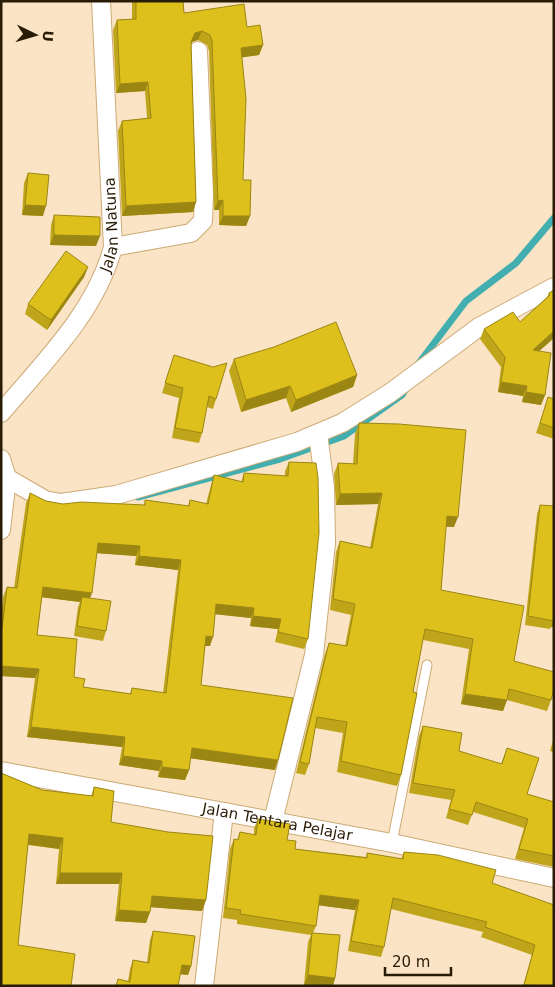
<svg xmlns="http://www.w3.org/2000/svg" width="555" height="987" font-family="'DejaVu Sans',sans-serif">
  <rect width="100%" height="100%" fill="#fae4c5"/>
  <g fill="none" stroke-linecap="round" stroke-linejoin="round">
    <path stroke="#42aeb0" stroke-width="7" d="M416 367 466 301 516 263 554 218
      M138 497 280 459 344 436 402 395 406 388"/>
    <defs>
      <path id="lane" d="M392 843 427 665"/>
      <g id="street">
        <path d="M113 247 191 233 203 221 204 194 198 51"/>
        <path id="s1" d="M1 413C43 363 96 312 113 247L101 1"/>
        <path d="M1 459 7 478 1 530"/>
        <path d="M7 478 45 500 61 503 116 495 297 442 342 423 390 393 479 327 554 287"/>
        <path id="s2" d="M1 771 392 843 554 878"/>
        <path d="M273 821 314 655 326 543 325 487 318 434"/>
        <path d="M204 986 224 812"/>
      </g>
    </defs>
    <use href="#lane" stroke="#cdaa76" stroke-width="11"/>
    <use href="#street" stroke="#cdaa76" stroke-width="20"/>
    <use href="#lane" stroke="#fff" stroke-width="9"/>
    <use href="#street" stroke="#fff" stroke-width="18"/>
  </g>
  <path fill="#bfa519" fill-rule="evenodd" d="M132 1H183L184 13 247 27 263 45 259 55 242 57 243 180 250 216 246 226 219 225V210H214L209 51 207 45 198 40 192 42 191 44 196 202 193 212 122 216 118 131 122 121 147 118 145 91 116 93 113 30 117 20 132 19Z
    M28 173 43 216 22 215 24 183Z
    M54 215 96 246 50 245 51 225Z
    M88 267 84 277 47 330 25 314 28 304Z
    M554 290V338L539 351 545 395 541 405 522 402 523 396 498 392 501 367 480 339 484 329 520 322 547 297 549 293Z
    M174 355 216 399 213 409 207 407 202 433 199 443 172 438 179 398 162 393Z
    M234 359 357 375 353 387 291 412 286 398 241 412 229 371Z
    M554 399V439L536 433 545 407Z
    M359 423 454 527H446L441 590 514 661 551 700 547 711 507 700 503 711 461 704 469 649 423 640 413 692 401 775 397 786 337 772 343 733 315 728 309 764 305 775 296 773 325 654 329 643 345 646 351 615 330 610 336 552 340 541 370 548 378 504 336 505 334 474 338 463 353 464 355 434Z
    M289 462 308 639 304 649 275 642 278 629 250 626 251 618 215 614 210 646H205L201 685 275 770 190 758 189 770 185 780 158 777 159 771 119 765 122 747 27 737 35 678 1 676V617L3 597 7 587 14 588 26 503 30 493 46 501 63 504 144 505 145 500 188 506 190 500 206 504 211 485 214 475 241 482 244 473 285 476V471ZM97 553 136 556 135 565 178 570 163 693 132 688 130 694 83 687 37 635 42 597 80 602 78 607 74 636 103 641 106 631 90 598Z
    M540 505 554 506V627H551L550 629 525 625 537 514Z
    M423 726 459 751 501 764 507 748 527 794 554 802V867L515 859 524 828 473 812 468 825 446 818 451 800 409 793 419 736Z
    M554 737V752L550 751Z
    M1 773 42 790 91 796 94 787 111 822 206 900 202 911 151 907 150 912 146 923 115 921 119 884H56L59 849 28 845 18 945 1 986Z
    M258 819 287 840 295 849 366 857 367 853 401 859 404 852 554 905V986H523L532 955 481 937 483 932 391 909 384 947 381 957 348 951 355 910 318 905 316 926 313 933 335 978 333 986 304 985 308 942 311 935 237 924V920L223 918 230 849 234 839 237 840 240 832 254 835V828Z
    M153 931 191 966 188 975 180 974 178 986H116L118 979 128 981 130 969 133 960 147 962 150 940Z"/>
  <path fill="#9b8614" d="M202 31 198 40 192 42 187 51 195 33Z
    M263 45 259 55 238 58 241 48Z
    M148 82 145 91 116 93 120 84Z
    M223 200 219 210H214L218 201Z
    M196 202 193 212 122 216 126 206Z
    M25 205 46 206 43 216 22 215Z
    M223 216H250L246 226 219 225Z
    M54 235 100 236 96 246 50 245Z
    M88 267 84 277 47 330 51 320Z
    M554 331V338L529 360 533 350Z
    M357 375 353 387 291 412 296 400Z
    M501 382 527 386 523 396 498 392Z
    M290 386 286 398 241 412 246 400Z
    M526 392 545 395 541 405 522 402Z
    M382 493 378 504 336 505 340 494Z
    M447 516 458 517 454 527 443 526Z
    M98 543 140 546 136 556 94 553Z
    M139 556 181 560 178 570 135 565Z
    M43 587 92 593 88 603 82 597 80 602 39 597Z
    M216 604 254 608 251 618 213 614Z
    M253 616 281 619 278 629 250 626Z
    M554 619V627H551L554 621Z
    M206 636 213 637 210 646H203Z
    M1 666 39 669 35 678 1 676Z
    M465 694 507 700 503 711 461 704Z
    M31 727 125 737 122 747 27 737Z
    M192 748 278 760 275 770 188 758Z
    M123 756 162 761 159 771 119 765Z
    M162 767 189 770 185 780 158 777Z
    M29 834 63 838 59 849 25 844Z
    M60 873H122L119 884H56Z
    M320 895 359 900 355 910 316 905Z
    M152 896 206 900 202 911 148 907Z
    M119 910 150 912 146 923 115 921Z
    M182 965 191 966 188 975 178 974Z
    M308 975 335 978 333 986 304 985Z"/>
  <path fill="#dec01d" stroke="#9b8614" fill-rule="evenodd" d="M136 1H183L184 13 244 4 247 27 260 25 263 45 241 48 246 99 243 180H251L250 216H223V200L218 201 212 41 210 35 202 31 195 33 191 42 196 202 126 206 122 121 151 118 148 82 120 84 117 20 136 19Z
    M28 173 49 175 46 206 25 205Z
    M54 215 100 217V236L54 235Z
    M66 251 88 267 51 320 28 304Z
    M554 290V331L533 350 551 353 545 395 526 392 527 386 501 382 505 357 484 329 513 312 520 322 550 295 549 293Z
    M336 322 357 375 296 400 290 386 246 400 234 359 274 347Z
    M174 355 213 367 227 363 216 399 209 396 202 433 175 428 183 388 165 383Z
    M548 397 554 399V428L540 423Z
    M359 423 399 424 466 430 458 517 447 516 441 590 524 606 514 661 554 672V689L551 700 509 689 507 700 465 694 473 639 425 629 413 692 417 693 401 775 341 761 347 722 317 717 309 764 300 762 329 643 347 646 355 604 333 599 340 541 372 548 382 493 340 494 338 463 357 464Z
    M289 462 316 463 318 478 319 533 308 639 278 632 281 619 253 616 254 608 216 604 213 637 206 636 201 685 293 698 278 760 192 748 189 770 162 767V761L123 756 125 737 31 727 39 669 1 666V629H2L7 587 17 588 30 493 46 501 63 504 81 502 145 505V500L189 506 190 500 208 504 214 475 243 482 244 473 288 476ZM98 543 140 546 139 556 181 560 166 693 132 688 131 694 83 687 85 679 74 677 77 639 37 635 43 587 92 593Z
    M540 505 554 506V621L528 616Z
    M82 597 111 601 106 631 77 626Z
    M423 726 462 733 459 751 502 764 507 748 539 758 527 794 554 802V856L519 849 528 819 476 802 472 815 449 809 455 790 413 783Z
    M1 773 42 790 93 796 94 787 114 791 111 822 168 832 213 836 206 900 152 896 150 912 119 910 122 873H60L63 838 29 834 18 945 75 954 71 986H1Z
    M258 819 290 824 287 840 296 841 295 849 367 858V853L403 859 404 852 438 855 496 870 492 883 554 905V986L524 985 535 945 485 927 487 922 393 898 384 947 351 941 359 900 320 895 316 926 240 914 241 910 226 908 234 839 238 840 240 832 256 835Z
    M153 931 195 936 191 966 182 965 178 986H116L118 979 130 982 133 960 149 963Z
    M312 933 340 935 335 978 308 975Z"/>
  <g text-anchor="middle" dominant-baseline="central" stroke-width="4" stroke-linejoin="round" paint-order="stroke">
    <g font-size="15" fill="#291c06" stroke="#fae4c5">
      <text stroke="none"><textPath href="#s1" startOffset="224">Jalan Natuna</textPath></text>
      <text stroke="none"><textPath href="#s2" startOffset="281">Jalan Tentara Pelajar</textPath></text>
    </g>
  </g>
  <rect width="555" height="987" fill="none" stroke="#291c06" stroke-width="5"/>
  <g transform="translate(35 35) rotate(95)" stroke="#fae4c5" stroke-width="4" paint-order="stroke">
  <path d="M0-4L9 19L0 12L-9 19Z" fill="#291c06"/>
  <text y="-8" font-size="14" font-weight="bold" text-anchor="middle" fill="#291c06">U</text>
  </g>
  <path d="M385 967v8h66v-8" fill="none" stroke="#291c06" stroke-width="2.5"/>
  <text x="392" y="967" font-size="15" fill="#291c06" stroke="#fae4c5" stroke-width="4" paint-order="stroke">20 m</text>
</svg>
